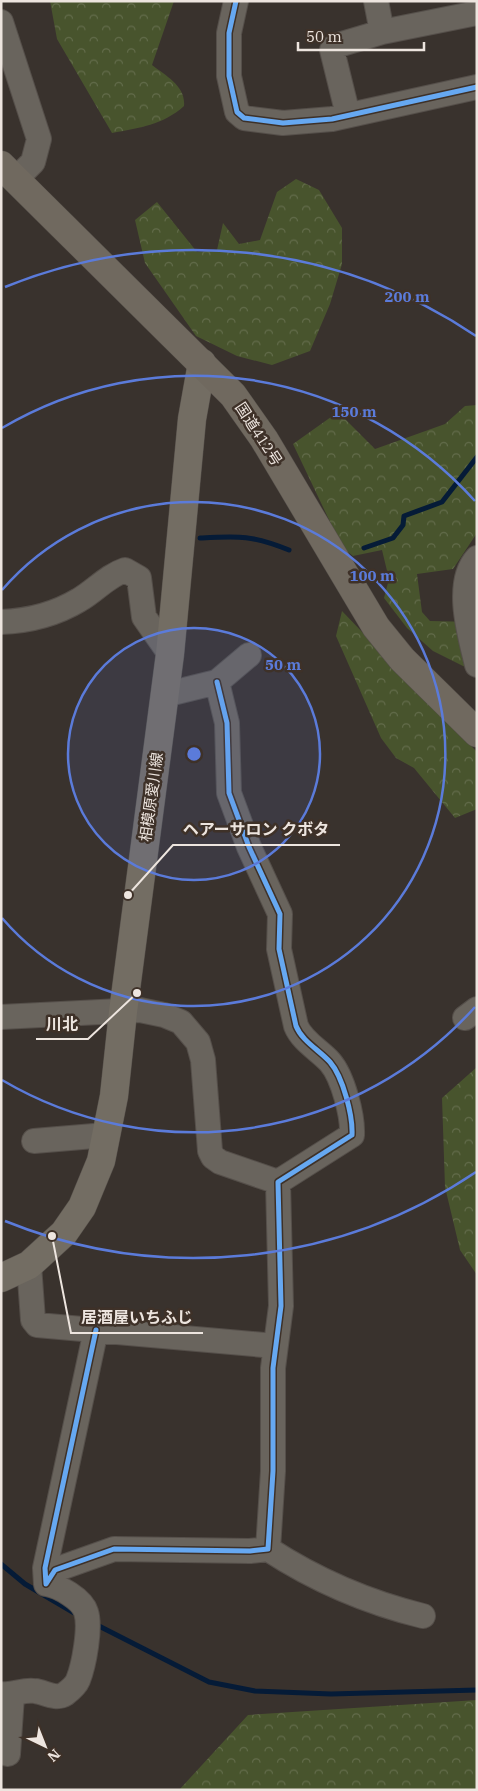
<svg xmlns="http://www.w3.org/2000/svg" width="478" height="1791" font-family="'IBM Plex Serif','Noto Sans JP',serif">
  <defs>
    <pattern id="forest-crowns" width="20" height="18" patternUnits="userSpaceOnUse" patternTransform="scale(1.25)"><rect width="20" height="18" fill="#48542d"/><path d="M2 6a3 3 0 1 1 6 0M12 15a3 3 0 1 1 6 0" fill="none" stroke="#636c4b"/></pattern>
  </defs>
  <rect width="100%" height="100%" fill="#39322d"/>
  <path fill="url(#forest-crowns)" d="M50 1H174L152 65C166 76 186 86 184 106 163 125 139 128 112 133L57 39Z
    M296 179 319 190 342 228V264L330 304 310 351 272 365 237 356 196 336 145 263 135 220 157 202 197 252 217 250 223 223 239 244 260 240 277 192Z
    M477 405V533L453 569 417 574 422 612 430 621 475 622 477 673 433 651 407 628 384 598 389 579 382 550 353 556 342 547 293 444 338 412 375 449 445 424 465 406Z
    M342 611 477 752V809L455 818 414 768 396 758 381 738 336 636Z
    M477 1067V1275L460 1250 445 1187 442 1098Z
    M477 1700V1790H179L248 1715Z"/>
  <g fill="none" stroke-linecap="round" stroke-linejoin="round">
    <path stroke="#051b37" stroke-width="5" d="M200 538C239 536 252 535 289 550
      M364 548 393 538 403 525 404 516 442 502 477 457
      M1 1564 25 1584 76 1614
      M95 1624 209 1682 255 1691 331 1694 477 1690"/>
    <defs>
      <path id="minor" d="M236 1 229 33V76L237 112 244 118 283 123 332 119 477 87
        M376 1 382 32
        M1 22 39 139 33 162 16 179
        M348 115 332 50 335 46 382 32 477 13
        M477 558C454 583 470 636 477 665
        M1 622C30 621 54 615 79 600 95 591 107 576 125 570L139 578 144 617 170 654
        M164 695 217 682 249 655
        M1 1017 140 1010 164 1015 181 1022 198 1042 203 1060 210 1151 213 1157 220 1162 278 1182
        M465 1018 477 1009
        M34 1141 106 1135
        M29 1265 33 1320 37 1325 275 1346
        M96 1330 45 1568 46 1584 55 1570 114 1549 250 1551 268 1549 273 1471V1368L281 1306 278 1182 352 1135C353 1116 343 1077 330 1062 319 1050 302 1041 296 1026L279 949 280 914 249 847 229 793 227 723 217 682
        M268 1549C317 1581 366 1602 423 1616
        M1 1694C14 1696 22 1689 35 1691 44 1692 56 1700 65 1694 69 1691 76 1685 78 1680 84 1665 91 1627 86 1612 82 1599 59 1586 46 1584
        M8 1754 12 1696"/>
      <path id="major" d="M1 1278 29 1265 64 1233 82 1207 101 1161 114 1096 123 1012 170 654 192 419 202 363"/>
      <path id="highway" d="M1 165 233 395 264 439 376 627 402 659 477 733"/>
    </defs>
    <use href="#minor" stroke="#554f4a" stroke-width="26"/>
    <use href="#major" stroke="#554f4a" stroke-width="29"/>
    <use href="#highway" stroke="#554f4a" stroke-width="29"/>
    <use href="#minor" stroke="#69645d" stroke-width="24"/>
    <use href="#major" stroke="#736d63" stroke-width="28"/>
    <use href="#highway" stroke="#70695f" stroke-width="28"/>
    <defs>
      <path id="cycleway" d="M236 1 229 33V76L237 112 244 118 283 123 332 119 477 87
        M96 1330 45 1568 46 1584 55 1570 114 1549 250 1551 268 1549 273 1471V1368L281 1306 278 1182 352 1135C353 1116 343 1077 330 1062 319 1050 302 1041 296 1026L279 949 280 914 249 847 229 793 227 723 217 682"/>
    </defs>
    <use href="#cycleway" stroke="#3e3128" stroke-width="8"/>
    <use href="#cycleway" stroke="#66a8f1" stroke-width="5"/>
  </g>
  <circle cx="194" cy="754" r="126" fill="#5b7bda" fill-opacity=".12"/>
  <g fill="none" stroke="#5b7bda" stroke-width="2.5">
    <circle cx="194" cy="754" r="126"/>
    <path d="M2 590A252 252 0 1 1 2 918"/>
    <path d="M475 1007A378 378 0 0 1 2 1080M2 428A378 378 0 0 1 475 501"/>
    <path d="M476 1172A504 504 0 0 1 5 1221M5 287A504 504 0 0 1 476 336"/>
  </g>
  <g text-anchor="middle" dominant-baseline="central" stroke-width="5" stroke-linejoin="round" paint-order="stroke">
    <g font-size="15" fill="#ede5df" stroke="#3e3128">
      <text transform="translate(259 434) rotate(57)">国道412号</text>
      <text transform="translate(151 797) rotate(-82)">相模原愛川線</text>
    </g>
  </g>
  <circle cx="194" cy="754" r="8" fill="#5b7bda" stroke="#3e3128" stroke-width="2.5"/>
  <g font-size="15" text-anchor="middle" font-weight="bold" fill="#5b7bda" stroke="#3e3128" stroke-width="5" stroke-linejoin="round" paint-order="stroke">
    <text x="407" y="302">200 m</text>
    <text x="354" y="417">150 m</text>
    <text x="372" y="581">100 m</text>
    <text x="283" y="670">50 m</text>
  </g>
  <path fill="none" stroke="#ede5df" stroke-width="2" d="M128 895L173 845H340M137 993L88 1039H36M52 1236L71 1333H203"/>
  <g fill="#ede5df" stroke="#3e3128" stroke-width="2">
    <circle cx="128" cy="895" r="5"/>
    <circle cx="137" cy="993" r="5"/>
    <circle cx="52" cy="1236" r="5"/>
  </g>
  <g font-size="16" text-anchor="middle" font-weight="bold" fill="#ede5df" stroke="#3e3128" stroke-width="5" stroke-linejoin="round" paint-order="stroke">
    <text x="256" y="835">ヘアーサロン クボタ</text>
    <text x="62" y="1030">川北</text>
    <text x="137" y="1323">居酒屋いちふじ</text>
  </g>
  <rect width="478" height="1791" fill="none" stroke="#ede5df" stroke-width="5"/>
  <g transform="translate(45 1746) rotate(137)" stroke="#3e3128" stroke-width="4" paint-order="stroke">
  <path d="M0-4L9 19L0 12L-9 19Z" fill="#ede5df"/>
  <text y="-8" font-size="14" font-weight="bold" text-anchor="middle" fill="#ede5df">N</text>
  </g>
  <path d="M298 42v8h126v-8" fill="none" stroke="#ede5df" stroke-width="2.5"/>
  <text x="306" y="42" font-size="15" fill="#ede5df" stroke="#3e3128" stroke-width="4" paint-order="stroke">50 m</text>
</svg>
